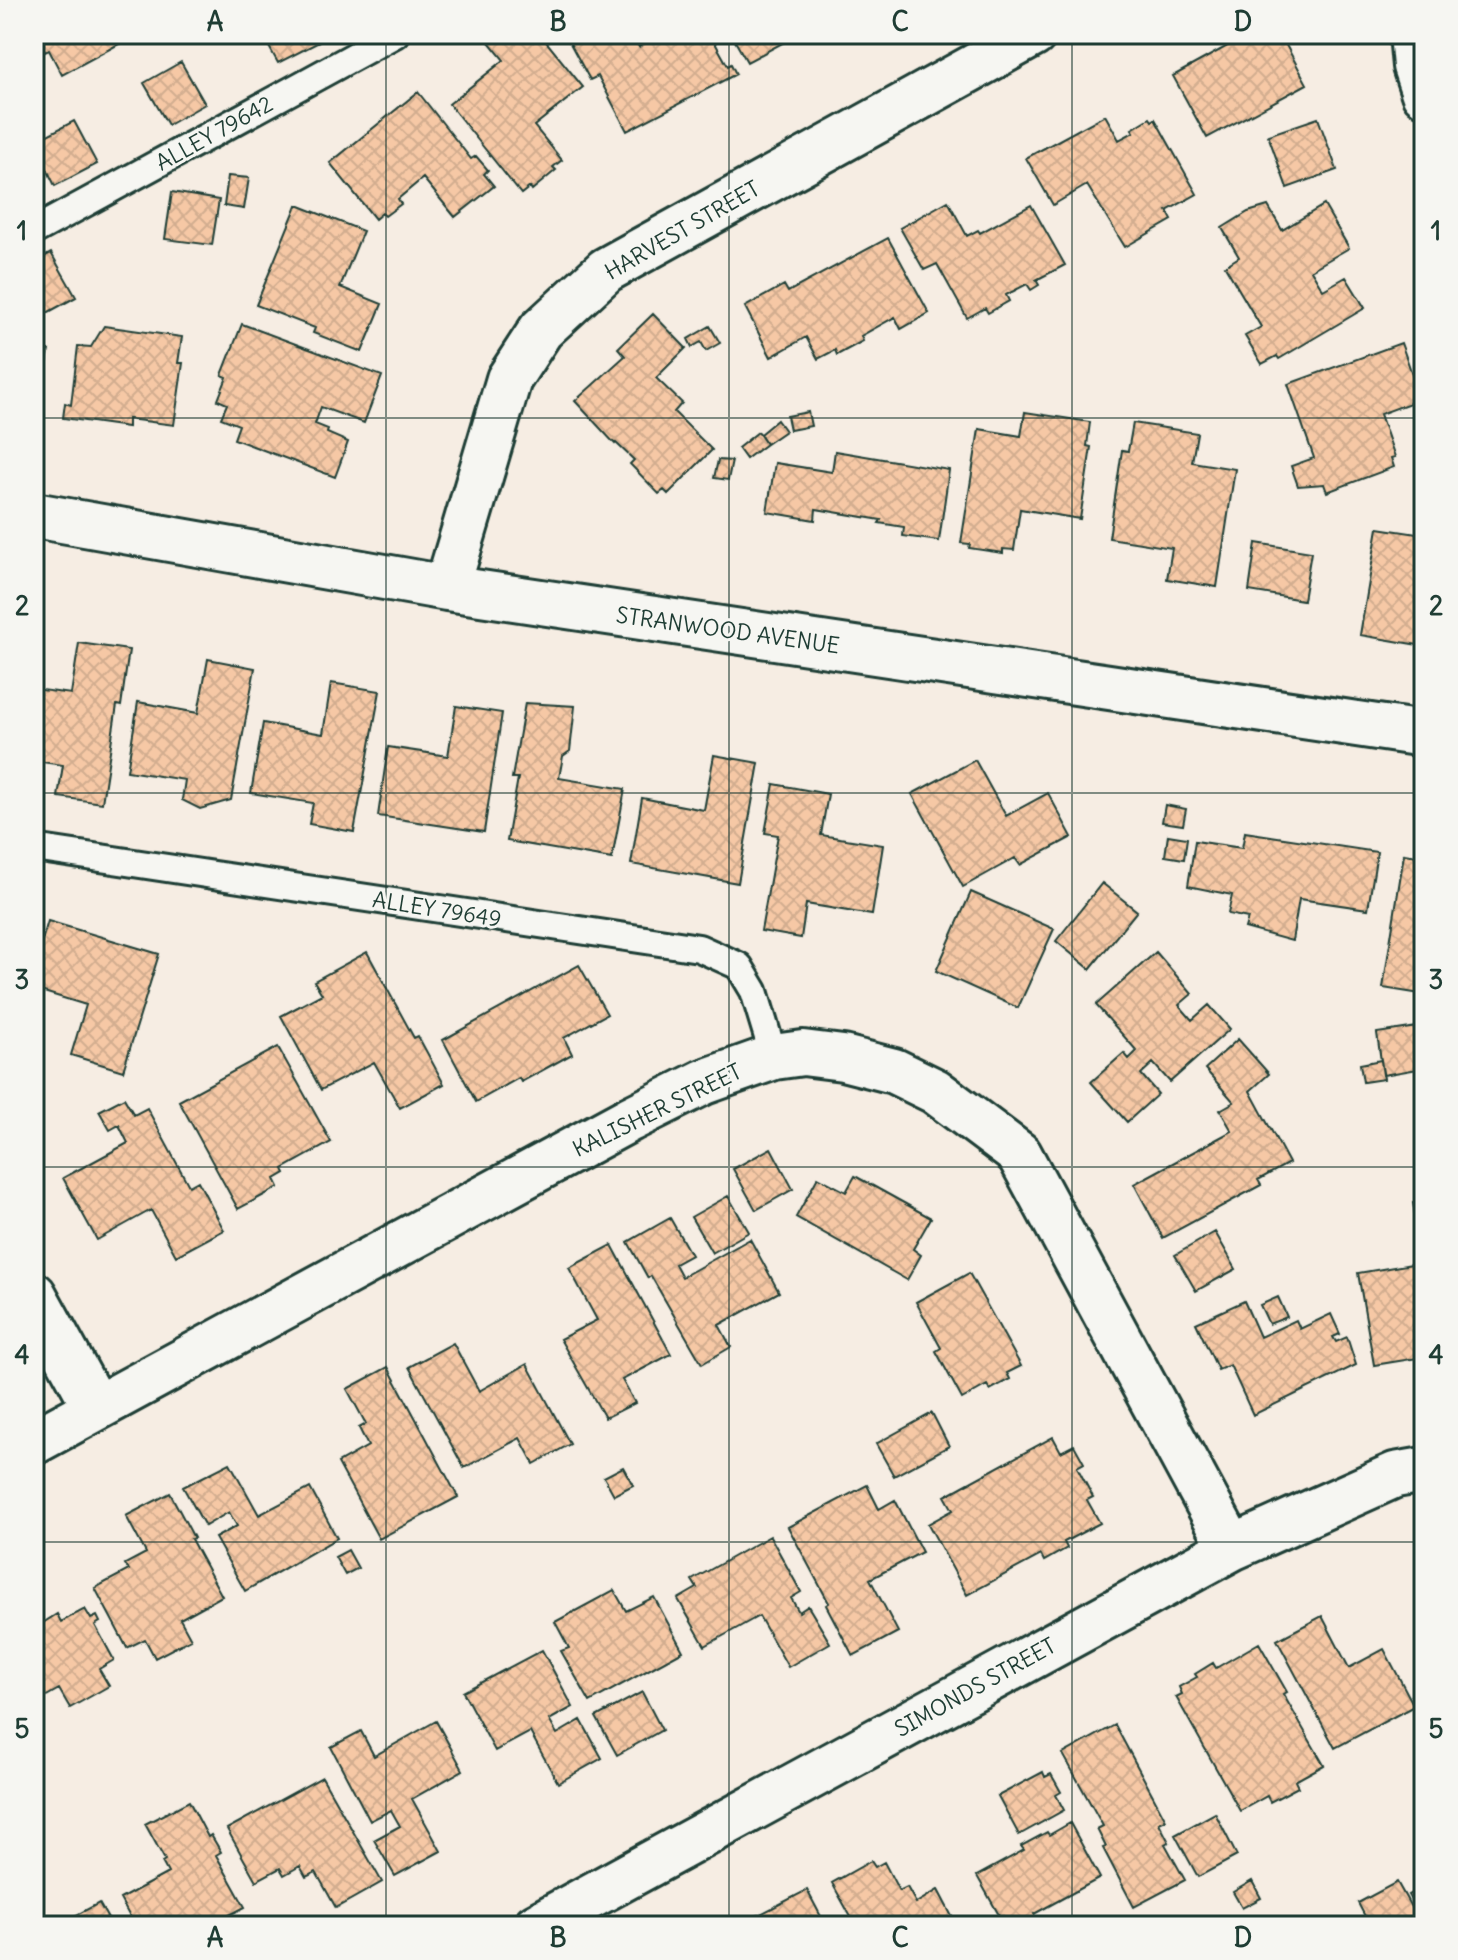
<svg xmlns="http://www.w3.org/2000/svg" width="1458" height="1960" font-family="Delius,sans-serif">
  <defs>
    <pattern id="building-cross-hatch" width="8" height="8" patternUnits="userSpaceOnUse" patternTransform="scale(2)"><rect width="8" height="8" fill="#f6c8a5"/><path d="M0 0l8 8M0 8l8-8" fill="none" stroke="#d2ad8f"/></pattern>
  </defs>
  <rect width="100%" height="100%" fill="#f6ede3"/>
  <filter id="ink" filterUnits="userSpaceOnUse"><feTurbulence type="fractalNoise" baseFrequency=".0125" numOctaves="2"/><feDisplacementMap in="SourceGraphic" scale="16" xChannelSelector="R" yChannelSelector="G"/><feConvolveMatrix kernelMatrix="1 2 1 2 8 2 1 2 1" color-interpolation-filters="sRGB"/></filter>
  <g filter="url(#ink)">
    <path fill="url(#building-cross-hatch)" stroke="#1f3d34" stroke-width="2" d="M35 34H125L128 39 62 75 49 50 45 52Z
      M262 34H315L319 42 278 63Z
      M500 34H540L583 87 534 126 562 160 553 167 556 170 532 190 530 187 521 194 449 104 504 60 489 42Z
      M565 34H632L639 47 658 34H710L728 66 731 64 736 74 627 131 598 76 590 80Z
      M731 34H799L747 62Z
      M1243 34H1280L1307 84 1207 138 1173 76 1244 37Z
      M181 62 205 104 168 125 144 83Z
      M418 92 471 159 476 156 488 170 484 174 494 186 455 217 423 178 398 199 401 204 385 216 382 213 375 219 330 163Z
      M1105 115 1119 140 1134 132 1132 129 1150 118 1152 121 1155 119 1197 194 1167 211 1172 220 1125 247 1087 185 1053 205 1026 158Z
      M1318 118 1337 170 1287 188 1268 135Z
      M74 121 97 164 55 186 34 142Z
      M228 176 249 178 244 209 224 206Z
      M172 192 219 200 212 245 165 239Z
      M948 201 967 236 978 230 980 233 1031 205 1065 265 1036 280 1039 285 1031 290 1027 284 1006 295 1009 301 988 313 985 308 967 318 937 264 924 270 900 228Z
      M297 205 363 231 340 287 382 304 362 352 313 333 315 328 256 305Z
      M1324 205 1349 248 1311 270 1323 290 1346 277 1365 308 1279 359 1277 356 1262 364 1245 336 1261 327 1225 266 1239 257 1222 228 1248 212 1268 206 1282 230Z
      M888 238 929 313 901 329 895 317 861 336 863 341 837 355 835 350 818 359 806 337 771 357 745 307 784 285 788 292Z
      M51 253 76 297 36 319 34 262Z
      M653 314 686 348 656 378 682 403 674 412 712 450 668 494 664 490 659 494 630 464 634 460 616 443 615 444 575 401 625 356 618 348Z
      M242 324 382 376 364 423 321 407 315 424 328 429 327 433 348 442 335 477 234 439 239 425 221 418 227 404 218 400 227 377 222 375Z
      M104 326 182 337 178 363H183L174 425 128 419V427L63 418 65 403 71 405 78 346 91 347Z
      M710 326 720 343 706 351 701 342 692 347 688 339Z
      M1401 343 1421 399 1380 414 1395 457 1391 458 1394 467 1327 492 1324 484 1298 486 1291 466 1314 458 1288 384Z
      M34 348 49 350 39 415 34 414Z
      M808 412 811 426 790 430 787 416Z
      M1025 412 1090 422 1087 446 1091 447 1080 519 1020 509 1014 550 1003 549V553L969 548 970 544 961 543 979 429 1021 436Z
      M777 420 785 431 766 444 760 434Z
      M1133 423 1197 433 1192 462 1235 469 1217 587 1167 579 1172 548 1109 538 1122 450 1128 451Z
      M758 432 766 444 746 459 738 448Z
      M835 451 949 470 939 541 903 536 904 527 879 523 881 520 816 509 815 520 767 512 775 463 832 472Z
      M718 460 732 461 728 480 714 478Z
      M1378 528 1424 535V646L1360 635Z
      M1256 543 1311 552 1303 600 1249 591Z
      M79 643 129 650 121 706 117 705 102 803 58 797 63 765 34 761V689L71 694Z
      M208 659 255 668 231 800 200 809 182 800 185 780 127 771 138 702 198 713Z
      M331 683 380 691 354 832 309 824 313 803 251 793 263 723 323 734Z
      M525 703 575 706 570 751 563 756 559 778 625 789 612 859 507 841 518 778H512Z
      M456 706 502 713 484 832 378 816 388 747 448 756Z
      M714 755 759 763 738 883 631 864 642 798 704 810Z
      M975 760 1006 816 1048 793 1072 837 1020 865 1015 858 963 887 912 794Z
      M774 784 828 794 821 835 883 845 872 915 806 904 801 938 761 931 778 835 765 833Z
      M1165 805 1186 809 1183 825 1162 822Z
      M1245 832 1377 852 1368 909 1299 899 1292 941 1245 928 1248 918 1228 914 1232 895 1188 886 1195 841 1242 848Z
      M1168 835 1187 838 1184 859 1165 856Z
      M1404 854 1424 857V990H1421V994L1383 988Z
      M1102 883 1137 911 1090 969 1056 941Z
      M971 892 1054 929 1018 1008 936 971Z
      M48 921 159 954 123 1071 71 1055 86 1005 34 989V967Z
      M367 952 414 1038 418 1036 444 1084 400 1108 374 1062 321 1090 281 1016 322 994 314 981Z
      M1156 952 1192 994 1179 1005 1192 1020 1209 1005 1230 1029 1170 1082 1153 1063 1141 1074 1158 1094 1127 1122 1091 1082 1124 1053 1129 1059 1137 1051 1096 1005Z
      M579 965 607 1014 564 1038 572 1054 521 1082 519 1078 476 1102 443 1040Z
      M1424 1026V1068L1383 1075 1377 1033Z
      M1238 1039 1269 1074 1250 1091 1289 1163 1258 1180 1261 1185 1163 1238 1134 1184 1232 1131 1220 1110 1234 1102 1205 1069Z
      M278 1047 331 1142 283 1169 285 1173 275 1179 279 1187 238 1209 179 1101Z
      M1381 1060 1384 1079 1363 1082 1360 1064Z
      M124 1098 134 1115 147 1108 189 1186 198 1181 224 1230 176 1256 151 1210 97 1240 63 1178 128 1143 119 1125 110 1130 99 1111Z
      M771 1148 793 1189 756 1210 733 1169Z
      M855 1176 931 1218 913 1249 921 1255 907 1280 796 1217 818 1177 846 1192Z
      M728 1196 749 1232 712 1253 691 1217Z
      M1424 1201V1249H1421L1413 1203Z
      M670 1218 691 1255 675 1264 682 1277 750 1239 779 1292 719 1325 731 1347 702 1364 651 1276 648 1278 628 1242Z
      M1215 1232 1236 1269 1196 1291 1175 1255Z
      M612 1245 671 1354 622 1380 635 1403 605 1418 560 1339 597 1320 569 1268Z
      M1424 1262V1357L1374 1365 1358 1273Z
      M969 1273 1021 1366 1007 1373 1010 1379 990 1390 987 1385 962 1399 936 1351 941 1348 916 1302Z
      M1278 1297 1287 1317 1269 1324 1260 1305Z
      M1244 1301 1260 1337 1296 1320 1300 1329 1331 1314 1340 1334 1333 1337 1336 1342 1347 1337 1356 1365 1253 1415 1230 1365 1218 1370 1196 1323Z
      M453 1343 479 1391 527 1364 570 1444 534 1464 520 1438 464 1468 409 1367Z
      M388 1367 458 1497 379 1539 338 1463 368 1446 359 1428 366 1424 347 1389Z
      M932 1413 949 1446 894 1476 876 1444Z
      M1053 1437 1061 1452 1074 1445 1084 1463 1077 1467 1093 1497 1087 1500 1100 1523 1064 1542 1067 1548 1044 1561 1041 1555 967 1595 928 1524 953 1510 945 1496Z
      M230 1463 259 1515 310 1488 337 1538 245 1591 215 1538 237 1526 229 1512 205 1526 183 1487Z
      M623 1467 633 1485 614 1495 604 1477Z
      M867 1485 879 1509 895 1500 922 1552 870 1579 898 1632 853 1656 826 1605 829 1603 788 1527Z
      M170 1493 194 1538 191 1539 222 1596 180 1619 191 1639 155 1658 145 1639 127 1648 95 1588 129 1570 125 1564 146 1553 126 1516Z
      M770 1536 801 1592 791 1598 799 1612 808 1606 830 1643 788 1667 759 1616 705 1646 678 1599 697 1588 692 1580Z
      M348 1550 358 1568 345 1575 335 1557Z
      M614 1590 626 1611 654 1597 683 1651 590 1702 561 1651 569 1648 555 1622Z
      M85 1609 91 1619 97 1616 100 1622 95 1625 114 1660 99 1669 109 1686 70 1708 59 1689 34 1703V1612L41 1624 57 1614 61 1622Z
      M1322 1616 1349 1668 1384 1649 1414 1706 1335 1748 1277 1640Z
      M1259 1643 1287 1692 1283 1694 1324 1765 1295 1781 1298 1787 1270 1802 1267 1796 1240 1811 1176 1697 1182 1694 1179 1687 1197 1677 1195 1674 1213 1663 1216 1668Z
      M542 1650 573 1707 549 1720 557 1734 581 1720 602 1758 558 1783 530 1732 495 1751 463 1692Z
      M642 1692 662 1730 617 1755 596 1717Z
      M436 1721 463 1770 412 1799 441 1851 395 1876 374 1840 400 1826 391 1810 370 1821 331 1747 361 1731 374 1756Z
      M1115 1725 1166 1820 1159 1823 1169 1842 1165 1844 1185 1880 1134 1907 1103 1848 1106 1847 1097 1829 1103 1826 1063 1754Z
      M1043 1772 1045 1777 1051 1774 1061 1792 1056 1795 1064 1810 1019 1835 998 1796Z
      M322 1777 382 1882 336 1908 316 1872 306 1877 300 1866 284 1875 280 1868 256 1881 227 1829Z
      M189 1801 208 1837 211 1835 221 1852 216 1855 245 1907 218 1921 215 1917 199 1926H135L120 1899 168 1873 162 1862 165 1860 145 1824Z
      M1215 1813 1237 1856 1198 1877 1175 1835Z
      M1070 1823 1100 1878 1034 1914 1041 1926H1001L1004 1924 977 1876 1024 1850 1021 1846 1047 1832 1049 1835Z
      M871 1861 875 1867 884 1862 899 1891 907 1887 916 1903 938 1890 957 1926H856L832 1883Z
      M1252 1881 1261 1898 1242 1908 1233 1892Z
      M1397 1882 1420 1923 1415 1926H1370L1358 1903Z
      M1423 1887 1424 1917 1421 1918 1408 1895Z
      M807 1890 826 1926H752L749 1920Z
      M99 1903 112 1926H56Z"/>
    <g fill="none" stroke-linecap="round" stroke-linejoin="round">
      <defs>
        <path id="lane" d="M34 231 395 34
          M34 848 699 948 739 966 754 991 774 1057"/>
        <path id="street" d="M1412 34 1415 66 1424 93
          M34 515 447 588 1424 734
          M447 588 509 379 541 330 606 270 1034 34
          M34 1295 96 1408
          M34 1442 630 1119 704 1082 774 1057 803 1053 843 1058 894 1071 935 1091 1019 1154 1232 1548
          M536 1926 1232 1548 1395 1475 1424 1470"/>
      </defs>
      <use href="#lane" stroke="#1f3d34" stroke-width="32"/>
      <use href="#street" stroke="#1f3d34" stroke-width="50"/>
      <use href="#lane" stroke="#f6f6f2" stroke-width="26"/>
      <use href="#street" stroke="#f6f6f2" stroke-width="44"/>
    </g>
  </g>
  <path fill="none" stroke="#1f3d34" stroke-width="2" stroke-opacity="0.55" d="M386 34V1926M729 34V1926M1072 34V1926M34 418H1424M34 793H1424M34 1167H1424M34 1542H1424"/>
  <g text-anchor="middle" dominant-baseline="central" stroke-width="6" stroke-linejoin="round" paint-order="stroke">
    <g font-size="22" fill="#1f3d34" stroke="#f6f6f2">
      <text transform="translate(214 133) rotate(-29)">ALLEY 79642</text>
      <text transform="translate(682 230) rotate(-30)">HARVEST STREET</text>
      <text transform="translate(728 630) rotate(8)">STRANWOOD AVENUE</text>
      <text transform="translate(437 909) rotate(9)">ALLEY 79649</text>
      <text transform="translate(657 1110) rotate(-26)">KALISHER STREET</text>
      <text transform="translate(975 1687) rotate(-29)">SIMONDS STREET</text>
    </g>
  </g>
  <rect width="1458" height="1960" fill="none" stroke="#f6f6f2" stroke-width="88"/>
  <rect x="44" y="44" width="1370" height="1872" fill="none" stroke="#1f3d34" stroke-width="3"/>
  <g font-size="26" text-anchor="middle" font-weight="bold" fill="#1f3d34">
    <text x="215" y="31">A</text>
    <text x="558" y="31">B</text>
    <text x="900" y="31">C</text>
    <text x="1243" y="31">D</text>
    <text x="22" y="240">1</text>
    <text x="1436" y="240">1</text>
    <text x="22" y="615">2</text>
    <text x="1436" y="615">2</text>
    <text x="22" y="989">3</text>
    <text x="1436" y="989">3</text>
    <text x="22" y="1364">4</text>
    <text x="1436" y="1364">4</text>
    <text x="22" y="1738">5</text>
    <text x="1436" y="1738">5</text>
    <text x="215" y="1947">A</text>
    <text x="558" y="1947">B</text>
    <text x="900" y="1947">C</text>
    <text x="1243" y="1947">D</text>
  </g>
</svg>
